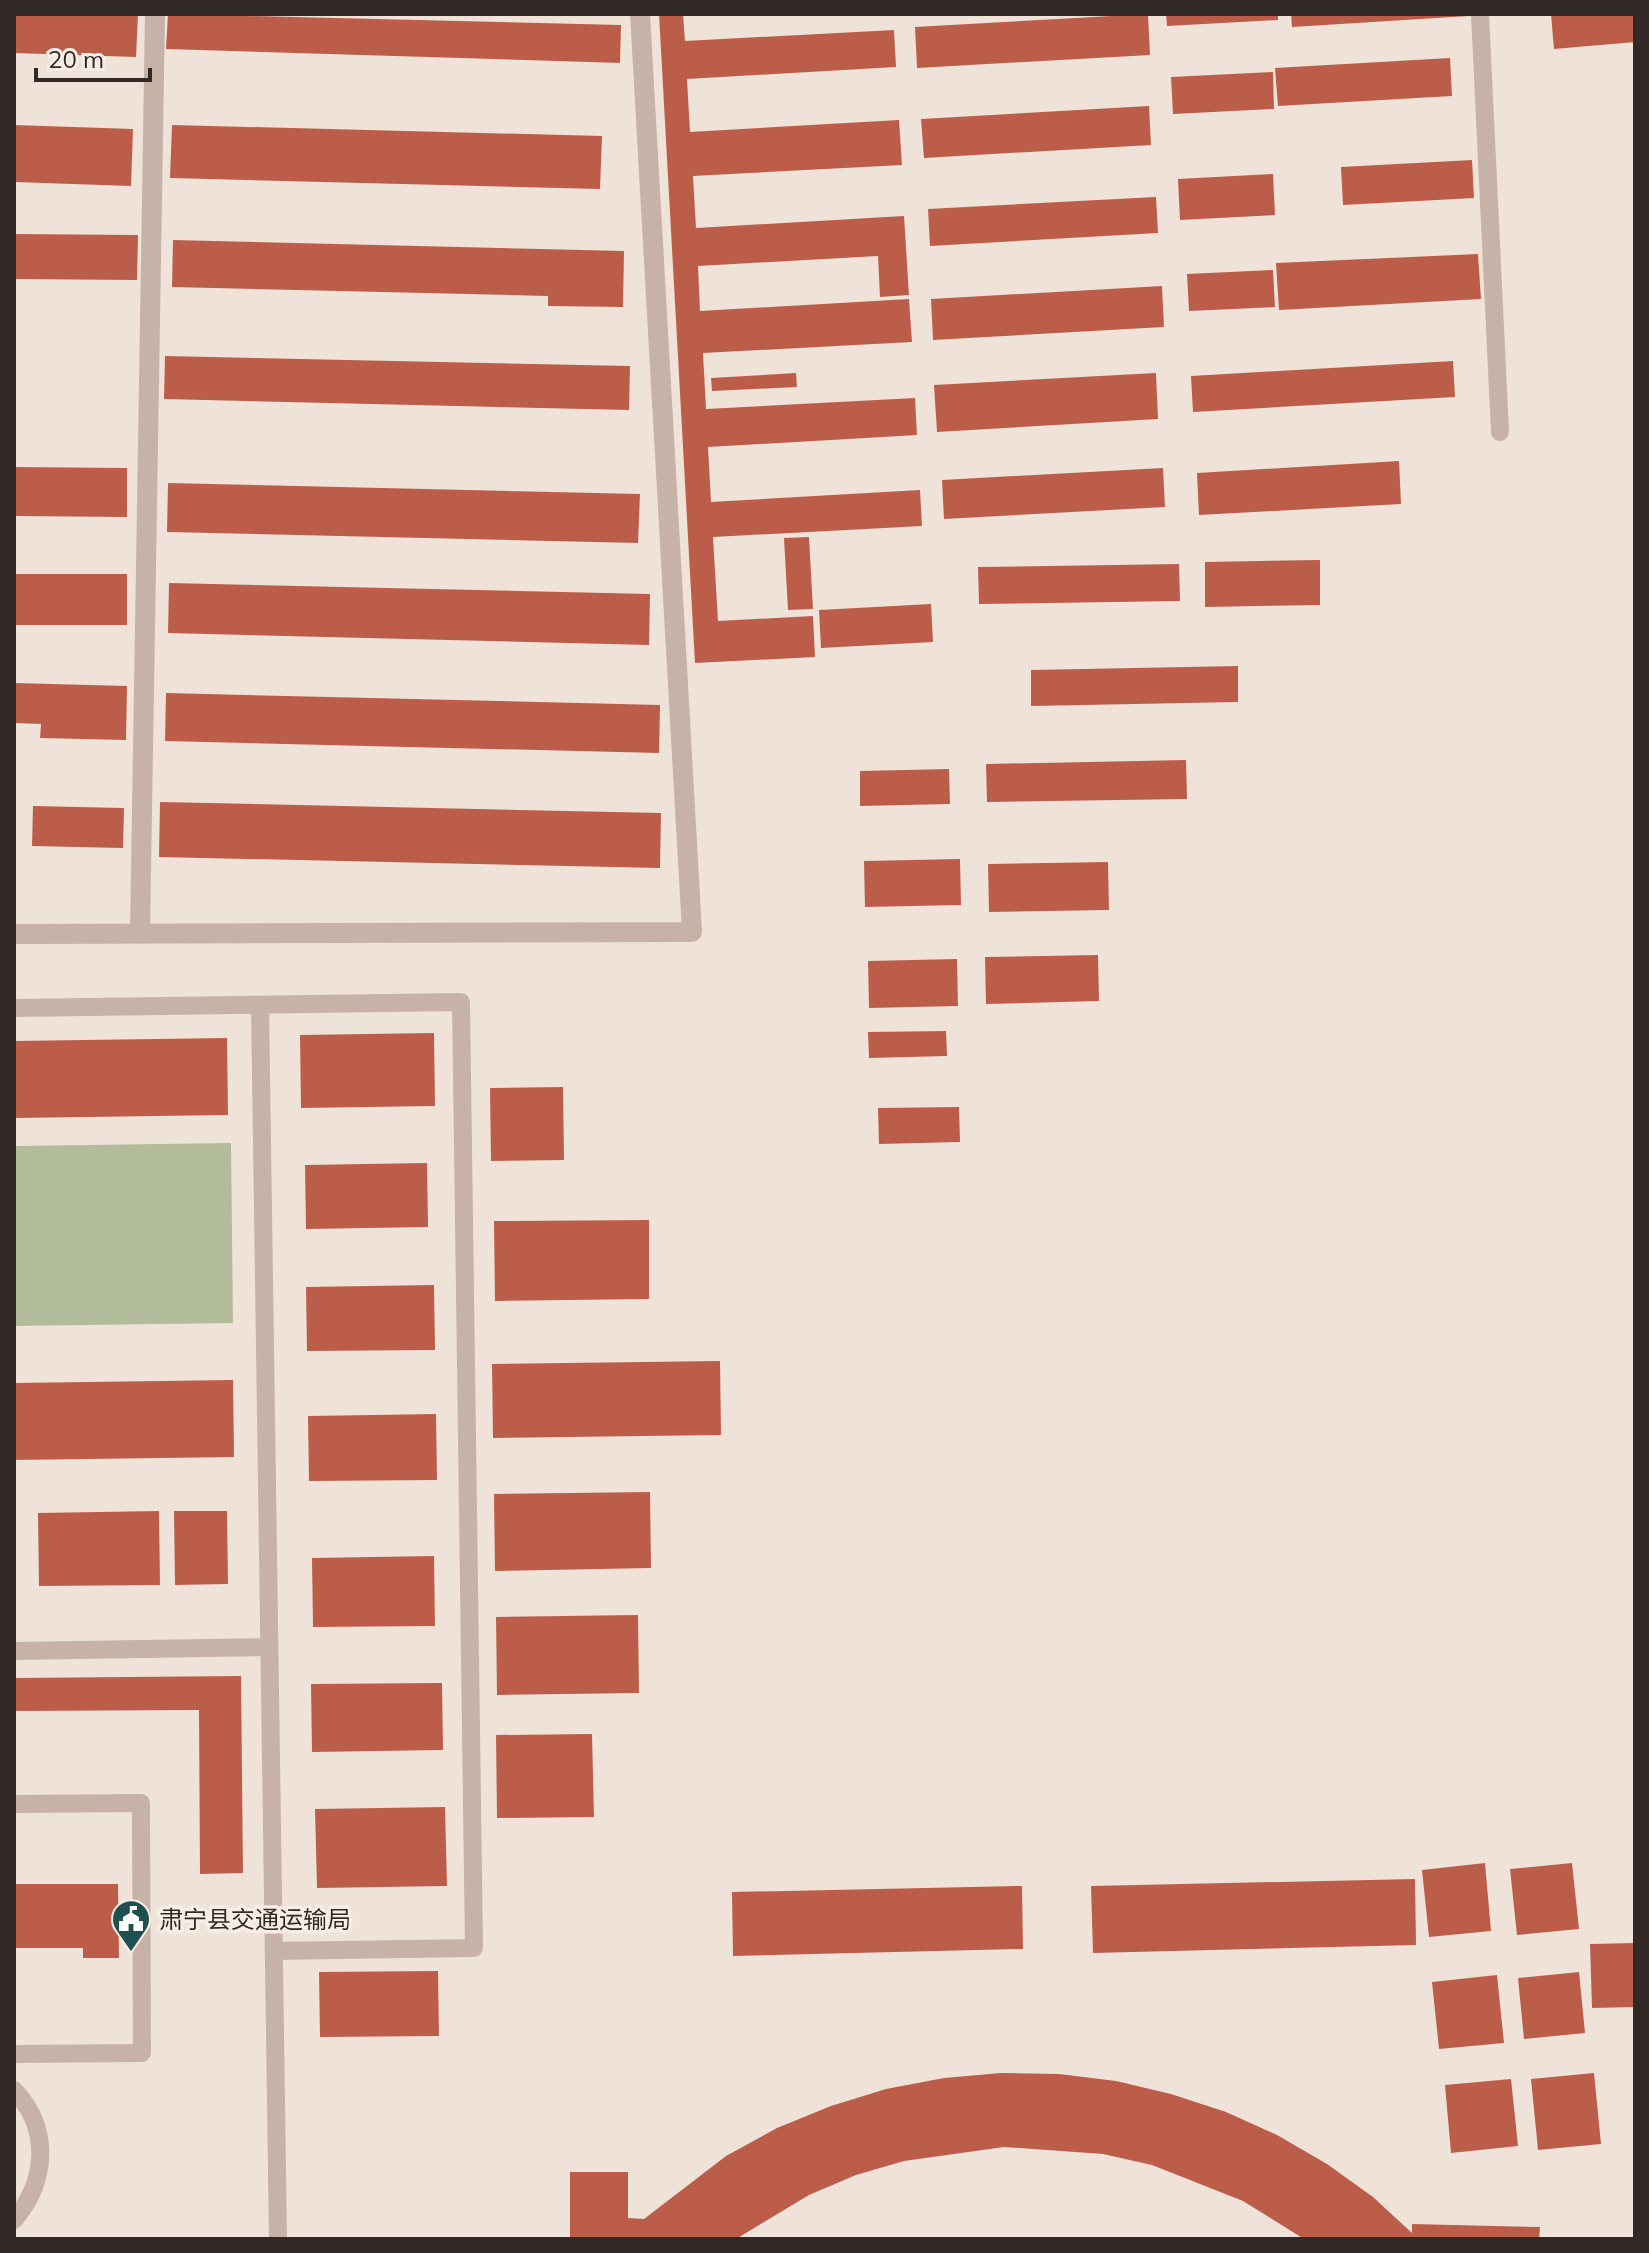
<svg xmlns="http://www.w3.org/2000/svg" width="1649" height="2253" font-family="Mulish,'Noto Sans SC',sans-serif">
  <rect width="100%" height="100%" fill="#efe3d9"/>
  <path fill="#b3bc9a" d="M231 1143 233 1323 14 1326V1146Z"/>
  <path fill="#bc5d4a" d="M14 14H138L136 57 14 53Z
    M168 14 621 25 620 63 166 49Z
    M659 14H683L685 41 894 30 896 67 687 79 690 132 899 120 902 165 693 176 696 228 904 216 909 295 880 297 878 256 698 266 700 311 909 299 912 342 703 353 706 409 915 398 917 435 708 447 711 502 920 490 922 526 713 537 718 621 813 616 815 657 695 663Z
    M1148 14 1150 55 917 68 915 27Z
    M1166 14H1278V20L1167 26Z
    M1291 14H1469V16L1292 27Z
    M1551 14H1635V42L1554 49Z
    M1450 58 1452 96 1278 106 1275 68Z
    M1273 72 1274 109 1173 114 1171 77Z
    M1149 106 1151 145 924 158 921 119Z
    M14 125 133 129 131 186 14 182Z
    M172 125 602 136 600 189 170 178Z
    M1472 160 1474 198 1343 205 1341 167Z
    M1273 174 1275 215 1180 220 1178 179Z
    M1156 197 1158 233 930 246 928 209Z
    M14 234 138 235 137 280 14 279Z
    M173 240 624 251 623 307 548 306V296L172 287Z
    M1478 254 1481 299 1279 310 1276 263Z
    M1273 270 1275 307 1189 311 1187 274Z
    M1162 286 1164 327 933 340 931 299Z
    M165 356 630 366 629 410 164 399Z
    M1453 361 1455 397 1193 412 1191 376Z
    M796 373 797 387 712 391 711 378Z
    M1156 373 1158 419 937 432 934 385Z
    M1399 461 1401 504 1199 515 1197 473Z
    M14 467 127 468V517L14 516Z
    M1163 468 1165 507 944 519 942 480Z
    M168 483 640 494 638 543 167 532Z
    M809 537 813 609 788 610 784 538Z
    M1320 560V605L1205 607V562Z
    M1179 564 1180 601 979 604 978 567Z
    M14 574H127V625H14Z
    M169 583 650 594 649 645 168 633Z
    M931 604 933 642 821 648 819 610Z
    M1238 666V702L1031 706V670Z
    M14 683 127 686 126 740 40 738 41 724 14 723Z
    M166 693 660 705 659 753 165 741Z
    M1186 760 1187 799 987 802 986 764Z
    M949 769 950 804 860 806V771Z
    M160 802 661 813 660 868 159 857Z
    M33 806 124 808 123 848 32 846Z
    M960 859 961 905 865 907 864 861Z
    M1108 862 1109 910 989 912 988 864Z
    M1098 955 1099 1001 986 1004 985 957Z
    M957 959 958 1006 869 1008 868 961Z
    M946 1031 947 1056 869 1058 868 1032Z
    M434 1033 435 1106 301 1108 300 1035Z
    M227 1038 228 1115 14 1118V1041Z
    M563 1087 564 1160 491 1161 490 1088Z
    M959 1107 960 1142 879 1144 878 1108Z
    M427 1163 428 1227 306 1229 305 1165Z
    M649 1220V1299L495 1301 494 1221Z
    M434 1285 435 1350 307 1351 306 1287Z
    M720 1361 721 1435 493 1438 492 1364Z
    M233 1380 234 1457 14 1460V1383Z
    M436 1414 437 1480 309 1481 308 1416Z
    M650 1492 651 1568 495 1571 494 1494Z
    M159 1511 160 1585 39 1586 38 1513Z
    M174 1511H227L228 1584 175 1585Z
    M434 1556 435 1626 313 1627 312 1558Z
    M638 1615 639 1693 497 1695 496 1617Z
    M241 1676 243 1873 200 1874 199 1710 14 1711V1678Z
    M442 1683 443 1750 312 1752 311 1684Z
    M592 1734 594 1817 497 1818 496 1735Z
    M445 1807 447 1886 317 1888 315 1809Z
    M1485 1863 1491 1931 1429 1937 1422 1870Z
    M1572 1863 1579 1929 1517 1935 1510 1869Z
    M1415 1879 1416 1945 1093 1953 1091 1886Z
    M14 1884H118L119 1958H83V1948H14Z
    M1022 1886 1023 1949 733 1956 732 1892Z
    M1635 1943V2007L1592 2008 1590 1944Z
    M438 1971 439 2036 320 2037 319 1972Z
    M1579 1972 1585 2033 1524 2039 1518 1978Z
    M1497 1975 1504 2043 1439 2049 1432 1982Z
    M1001 2073 1059 2074 1116 2081 1171 2094 1226 2112 1277 2135 1327 2164 1373 2197 1412 2233V2224L1540 2227 1539 2239H1304L1243 2201 1152 2165 1103 2154 1004 2147 904 2161 856 2175 809 2195 736 2239H570V2172H628V2218L644 2219 726 2156 777 2128 831 2106 886 2089 944 2078Z
    M1594 2073 1601 2144 1538 2150 1531 2079Z
    M1511 2079 1518 2146 1451 2153 1445 2085Z"/>
  <g fill="none" stroke-linecap="round" stroke-linejoin="round">
    <path stroke="#c6b2a6" stroke-width="18" d="M1480 14 1500 432
      M260 1005 278 2239
      M14 1008 461 1002 474 1948 274 1951
      M14 1651 269 1647
      M14 1804 141 1803 142 2053 14 2054
      M14 2090C51 2129 47 2181 14 2220"/>
    <path stroke="#c6b2a6" stroke-width="20" d="M14 934 692 932 640 14
      M140 934 155 14"/>
  </g>
  <defs>
    <symbol id="civic-pin" viewBox="-11 -11 22 30"><path d="M0 17L-7.5 6A9.5 9.5 0 1 1 7.5 6Z" fill="#1f5050" stroke="#f7ede5"/><path d="M-.6-6.5H3V-4.5H.6V-3L4-1V1h2V6H-6V1h2V-1L-.6-3ZM-1.2 2.5V6h2.4V2.5Z" fill="#fff"/></symbol>
  </defs>
  <g fill-rule="evenodd">
    <use href="#civic-pin" x="109" y="1897" width="44" height="60"/>
  </g>
  <g text-anchor="middle" dominant-baseline="central" stroke-width="7" stroke-linejoin="round" paint-order="stroke">
    <g font-size="24" fill="#322926" stroke="#f7ede5" text-anchor="start">
      <text x="159" y="1919">肃宁县交通运输局</text>
    </g>
  </g>
  <rect width="1649" height="2253" fill="none" stroke="#322926" stroke-width="32"/>
  <path d="M36 68v12h114v-12" fill="none" stroke="#322926" stroke-width="4"/>
  <text x="48" y="68" font-size="24" fill="#322926" stroke="#f7ede5" stroke-width="6" paint-order="stroke">20 m</text>
</svg>
